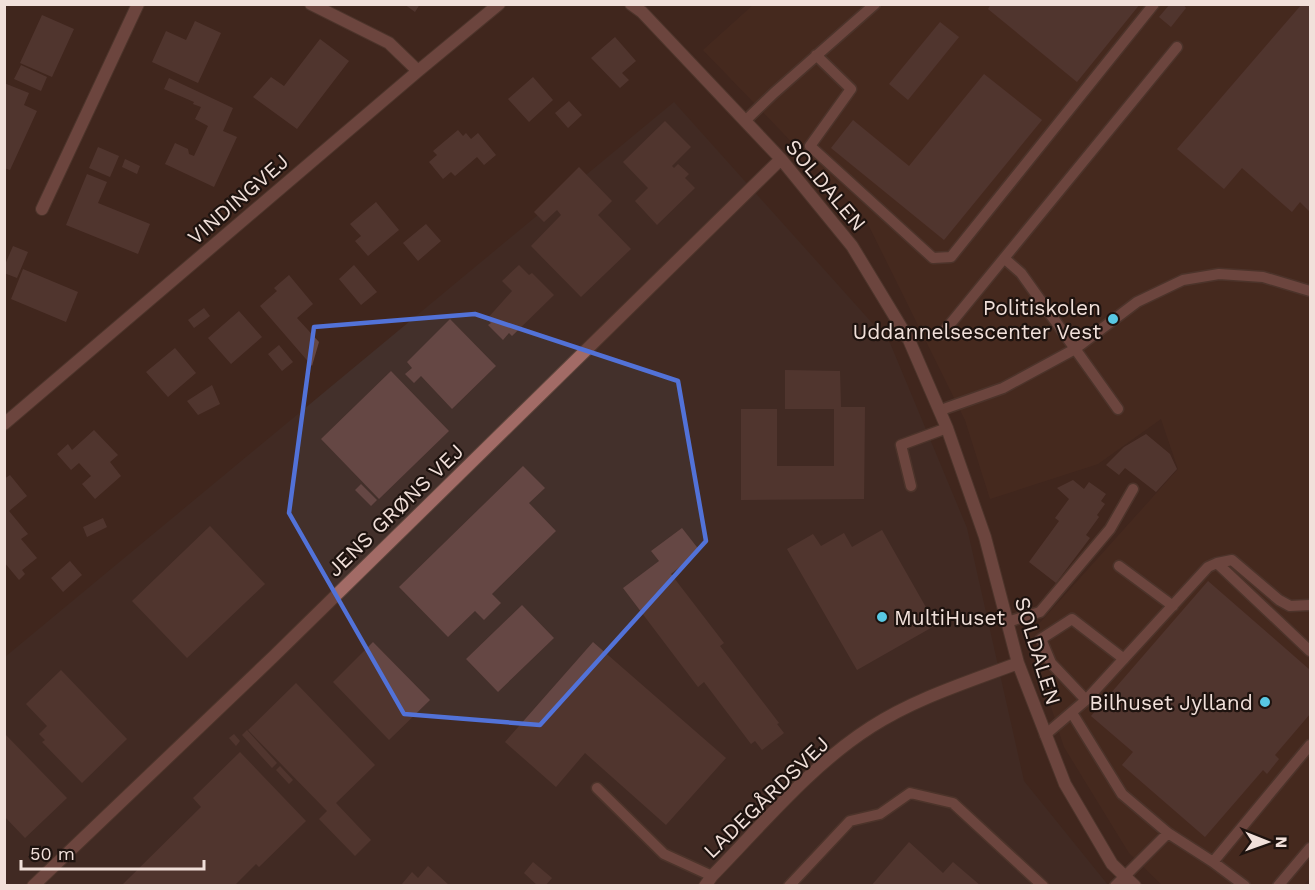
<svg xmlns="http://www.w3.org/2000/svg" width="1315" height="890" font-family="'Work Sans',sans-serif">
  <rect width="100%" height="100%" fill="#40261d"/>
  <path fill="#4d2d21" d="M753 5H1310V878L1304 885H1162L1129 853 1064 747 1028 636 1178 469 1161 419 1098 464 990 499 965 420 865 218 703 50Z"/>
  <path fill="#43302b" d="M674 102 890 343 967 528 1024 781 1108 885 5 886V657Z"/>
  <path fill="#654744" d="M404 4H420L415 12Z
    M991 4H1140L1077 82 988 9Z
    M1170 4H1183L1186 8 1171 27 1159 17Z
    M1302 4H1310V212L1300 202 1292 212 1242 168 1224 189 1177 149Z
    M42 15 74 29 52 77 20 63Z
    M195 21 221 33 198 83 152 62 166 31 186 40Z
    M940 22 959 37 908 100 889 84Z
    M615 37 636 61 622 73 629 80 620 88 591 58Z
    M320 39 349 61 297 129 253 97 271 77 284 86Z
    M21 65 47 77 41 91 14 79Z
    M984 74 1042 120 944 240 831 148 853 120 909 166Z
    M533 77 553 100 529 122 508 99Z
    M169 78 233 108 223 131 237 137 214 187 165 164 175 143 188 149 189 154 194 156 208 126 195 119 201 107 193 104 194 102 164 89Z
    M4 83 29 93 24 105 37 111 10 170 4 168Z
    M569 101 582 115 568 128 555 113Z
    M665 121 691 147 672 166 674 168 678 164 689 174 685 178 695 188 657 225 635 201 648 188 623 162Z
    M458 130 463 136 466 133 471 139 478 133 496 155 484 165 477 157 455 176 451 172 443 179 429 162 437 155 433 151Z
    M98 147 119 156 110 177 89 168Z
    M125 159 140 166 137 174 122 167Z
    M579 167 612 201 598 215 631 249 581 297 531 246 561 215 557 210 544 222 534 212Z
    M87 174 107 182 98 203 150 224 138 254 66 225Z
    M376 202 399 230 368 256 355 241 361 236 350 224Z
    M426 224 441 241 418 261 403 243Z
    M13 246 28 252 17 278 4 273V267Z
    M354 265 377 292 361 305 339 279Z
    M519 265 529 275 532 273 554 295 512 336 509 333 503 340 488 325 491 323 487 319 512 291 502 281Z
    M23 269 78 292 66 322 11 299Z
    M289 275 313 304 297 318 319 342 312 366 260 306 277 291 274 288Z
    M204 308 210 316 194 328 188 320Z
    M239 311 262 337 231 364 208 338Z
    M450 319 496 366 452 409 421 376 414 383 405 374 412 368 407 362Z
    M279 345 293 362 282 371 268 354Z
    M175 348 196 373 168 397 146 372Z
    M785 370 840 371 841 407H865L864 499 741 500V409H777V466H834V409H785Z
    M391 371 449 431 379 499 321 439Z
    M212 385 220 404 198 415 187 401Z
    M94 430 118 455 110 462 121 476 95 499 82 484 91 476 79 463 71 470 57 454 68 444 72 450Z
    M1146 434 1170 454 1177 469 1156 492 1125 468 1119 475 1106 465 1124 447Z
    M523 466 545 488 529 503 556 531 492 594 501 603 484 620 475 611 448 637 399 587Z
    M10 475 27 496 9 511 28 534 21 539 37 558 22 570 25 574 19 580 4 562V479Z
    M1073 480 1084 489 1089 482 1106 494 1101 501 1105 504 1097 515 1099 517 1086 535 1090 538 1056 583 1029 562 1059 521 1055 518 1069 499 1057 488Z
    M361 484 377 500 371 506 355 490Z
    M103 518 107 527 87 537 83 527Z
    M210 526 265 584 187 658 132 601Z
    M682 528 700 551 671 574 724 643 720 646 779 723 777 724 784 733 762 750 755 741 751 744 704 682 698 687 623 588 659 561 651 551Z
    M882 530 936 625 857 670 787 549 813 534 821 546 844 533 852 547Z
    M70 561 82 575 63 592 51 578Z
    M1208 581 1310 670V714L1275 755 1279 759 1267 774 1263 770 1205 837 1122 765 1133 752 1091 716Z
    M522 605 554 638 498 692 466 659Z
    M373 642 430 700 389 740 333 682Z
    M593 642 726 758 666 825 585 753 556 787 505 742Z
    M61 670 127 739 82 783 42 742 45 740 39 734 47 726 26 704Z
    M296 683 375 765 336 803 371 840 355 856 319 819 327 811 248 730Z
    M247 730 277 763 272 768 242 735Z
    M4 733 67 798 25 838 4 816Z
    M234 734 240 741 236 746 229 738Z
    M240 752 306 821 259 867 256 864 234 886H121L201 807 193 798Z
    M280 766 293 780 289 784 276 770Z
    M909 842 943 873 953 862 981 886H871Z
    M533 862 552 878 545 886H538L524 873Z
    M428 866 450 886 402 884 412 872 418 878Z"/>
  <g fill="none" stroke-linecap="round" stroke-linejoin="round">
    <defs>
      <path id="service" d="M816 55 851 89 810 146 933 258 951 257 1154 4
        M745 121 774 93 875 4
        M1005 259 1021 273 1118 409
        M942 334 1177 47
        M941 410 1003 388 1075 349 1137 302 1183 280 1219 274 1263 277 1310 291
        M911 486 901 445 947 428
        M1217 563 1232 560 1279 600 1290 606 1310 605
        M1119 566 1173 606
        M1007 622 1040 612 1110 529 1133 489
        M1086 700 1051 663 1041 639 1072 619 1124 659
        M1072 713 1122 794 1168 833 1213 862 1310 745
        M1045 735 1086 700 1208 567 1217 563 1310 651
        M597 788 664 854 712 876
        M1213 862 1245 886
        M789 886 850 821 880 814 910 793 953 803 1043 886
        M1115 886 1168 833
        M1278 886 1310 848"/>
      <path id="minor" d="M311 4 389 43 418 71
        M631 4 642 12 781 159 852 246 909 340 947 428 985 537 1018 663 1065 784 1112 864 1135 886
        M42 209 138 4
        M4 424 418 71 499 4
        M33 886 274 656 781 159
        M705 886 712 876C762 825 810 766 871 727 916 698 968 682 1018 663"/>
    </defs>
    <use href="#service" stroke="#5c443b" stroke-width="13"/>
    <use href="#minor" stroke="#5c443b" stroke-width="14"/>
    <use href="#service" stroke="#a26b66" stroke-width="10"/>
    <use href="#minor" stroke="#a26b66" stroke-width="12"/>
  </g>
  <path d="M0 0H1315V890H0ZM475 314 678 381 706 541 540 725 404 714 289 513 314 327Z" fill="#40261d" fill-opacity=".55" fill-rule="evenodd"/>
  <path fill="none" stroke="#5272d8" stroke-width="4.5" stroke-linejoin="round" d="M475 314 678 381 706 541 540 725 404 714 289 513 314 327Z"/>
  <g fill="#58c8e4" stroke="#1e130f" stroke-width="2">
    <circle cx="1113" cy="319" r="6"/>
    <circle cx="882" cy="617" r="6"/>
    <circle cx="1265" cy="702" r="6"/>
  </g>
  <g text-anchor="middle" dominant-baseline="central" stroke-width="4.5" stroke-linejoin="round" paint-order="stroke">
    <g font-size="21" fill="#f1e0da" stroke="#1e130f">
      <text transform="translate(826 185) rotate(50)">SOLDALEN</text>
      <text transform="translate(238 199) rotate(-41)">VINDINGVEJ</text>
      <text transform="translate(395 510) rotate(-44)">JENS GRØNS VEJ</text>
      <text transform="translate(1038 651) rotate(73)">SOLDALEN</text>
      <text transform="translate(766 797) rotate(-44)">LADEGÅRDSVEJ</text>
    </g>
    <g font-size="21" fill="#f1e0da" stroke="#1e130f" text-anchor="end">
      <text x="1101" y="307">Politiskolen<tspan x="1101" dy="24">Uddannelsescenter Vest</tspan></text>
      <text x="894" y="617" text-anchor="start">MultiHuset</text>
      <text x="1253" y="702">Bilhuset Jylland</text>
    </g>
  </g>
  <rect width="1315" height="890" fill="none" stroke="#f1e0da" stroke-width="12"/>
  <g transform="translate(1267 842) rotate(91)" stroke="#1e130f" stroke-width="4.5" paint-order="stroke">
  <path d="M0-4.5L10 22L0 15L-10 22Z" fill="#f1e0da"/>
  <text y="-9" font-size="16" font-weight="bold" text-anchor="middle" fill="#f1e0da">N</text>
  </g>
  <path d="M21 860v9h183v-9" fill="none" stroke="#f1e0da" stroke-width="3"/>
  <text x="30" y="860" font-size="18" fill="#f1e0da" stroke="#1e130f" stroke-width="4.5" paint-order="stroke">50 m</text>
</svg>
